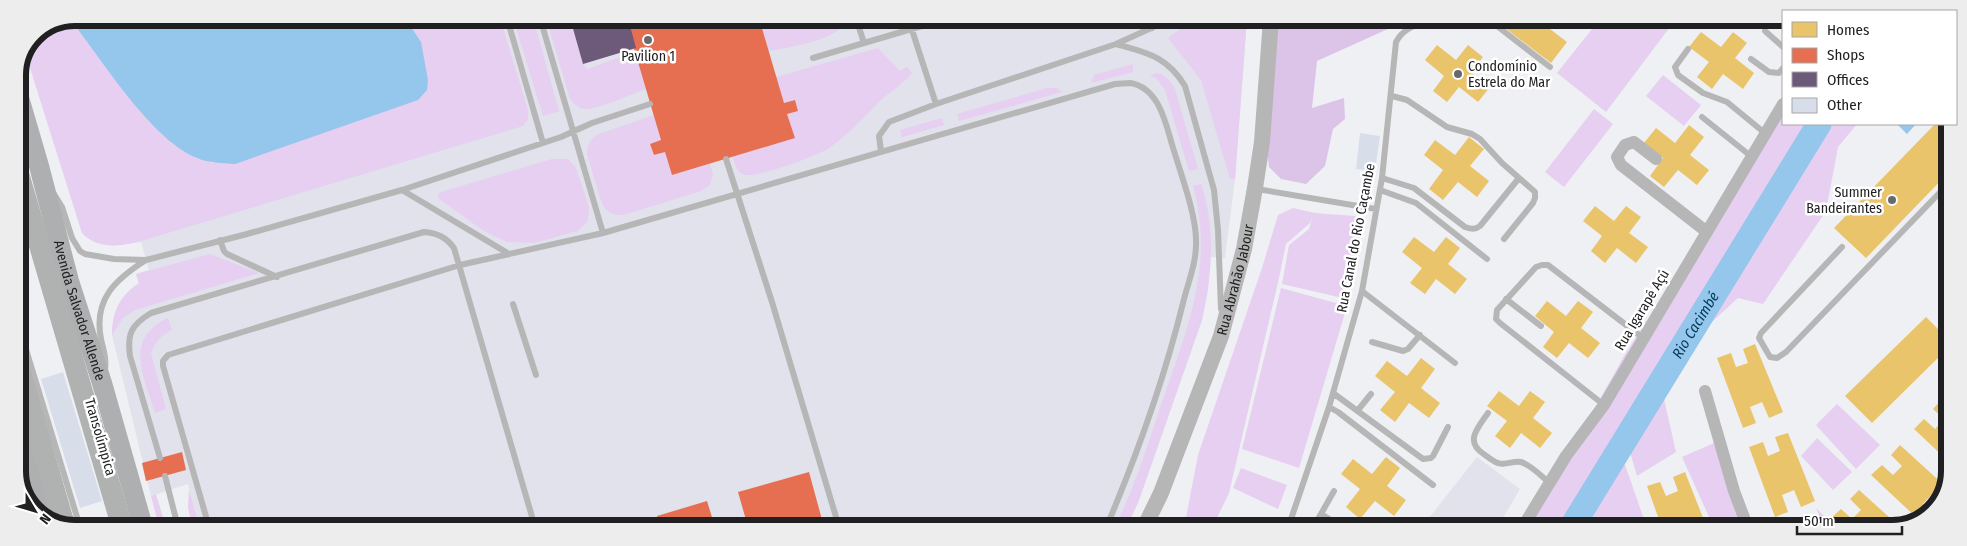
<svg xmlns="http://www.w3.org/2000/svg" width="1967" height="546" font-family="'Fira Sans Condensed',sans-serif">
  <rect width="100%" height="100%" fill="#eff0f4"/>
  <path fill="#e1e2eb" d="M76 18 1247 19 1235 179 1225 258 1211 257 1208 291 1202 320 1138 503 1126 528 200 527 188 484 151 496 112 335V327L139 283 136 274 149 270 141 242 112 246 93 241 82 233 26 55 35 34Z
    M1477 457 1520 489 1497 528H1421Z"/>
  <path fill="#e6cff0" d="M394 18H500L528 110V119L523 126 141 241C122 246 97 250 82 233L26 55 35 34 72 19 148 120 173 144 196 158 213 163 411 27Z
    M513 18H533L559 111 543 116Z
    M546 18H570L583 64 587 69 635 52 646 89C632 94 599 109 586 109 579 109 574 104 570 99Z
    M759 18H846C842 41 788 47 769 51Z
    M1194 19H1247L1235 179H1230L1201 80 1168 38Z
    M1600 19H1676L1606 112 1557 73Z
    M878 48 900 71 907 67 912 73C903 84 891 91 880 101 864 117 848 135 829 148 818 156 756 178 745 175 736 172 735 165 733 157L794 138 787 114 798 111 795 100 784 103 776 77Z
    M1133 64V72L1091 83 1094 75Z
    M1157 73C1166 75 1171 81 1175 89L1198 169 1189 171 1165 90 1157 79 1150 75Z
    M1663 75 1701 105 1684 126 1646 96Z
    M1047 88H1057L1062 92 959 121 957 114Z
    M1783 107V124H1857L1838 147 1826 211 1763 304 1738 298 1691 341 1622 456 1647 528H1528L1624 356Z
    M1594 109 1613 124 1564 187 1545 172Z
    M654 115 661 140 650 144 654 155 665 152 672 175 710 164 713 174 710 185 701 191 627 214C616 217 608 214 602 204L587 154C587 144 591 138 599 134Z
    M942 118 944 125 902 137 900 130Z
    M552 159H568L576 168 589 207 588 221 578 231 534 243 507 242 484 231 438 198 439 193 441 192Z
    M1201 184C1216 228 1212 275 1202 320L1138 503 1126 528H1114C1133 492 1145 453 1158 414 1184 336 1216 269 1193 186Z
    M1293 208 1315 213 1355 216 1362 227 1347 299 1282 284 1289 245 1309 229 1312 218 1310 223 1286 244 1279 278 1229 493 1212 528H1184L1198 455 1262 268 1278 215Z
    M18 238 29 275 18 270Z
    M210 254 259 273 135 310 123 318 112 335C112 313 119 296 139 283L136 274Z
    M1281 288 1347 306 1299 468 1242 449Z
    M168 318 172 330C161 335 155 342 151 353L166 409 155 413C144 376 123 339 168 318Z
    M1664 399 1676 452 1637 476 1630 452Z
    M1837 404 1880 445 1856 469 1816 425Z
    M1817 438 1852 472 1833 490 1801 456Z
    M1714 443 1747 528H1714L1682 457Z
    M1241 468 1287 485 1278 509 1233 488Z
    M189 489 200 527H192L188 507Z
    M156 494 166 527H159L151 496Z
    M1816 508 1836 528H1825Z"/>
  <path fill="#dcc3e8" d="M1278 19H1410L1317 61 1312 108 1344 98 1345 119 1333 129 1325 166 1306 184 1281 179 1269 167 1265 136Z"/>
  <path fill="#95c6eb" d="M76 18H394L411 27 421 42 428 80 427 90 418 100 235 164C222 163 209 163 197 158 154 141 108 69 79 31L72 19Z
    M1897 124H1916L1907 134Z"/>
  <path fill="#e9c46a" d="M1504 19H1537L1567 42 1551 63 1500 24Z
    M1568 19H1586L1579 28Z
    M1701 32 1721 47 1733 32 1747 43 1735 58 1754 73 1743 89 1723 74 1712 89 1697 77 1709 62 1689 47Z
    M1437 45 1456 60 1468 45 1483 57 1471 72 1490 87 1478 102 1459 87 1447 102 1433 91 1444 76 1425 60Z
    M1935 124H1944L1949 129V172L1866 258 1834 228Z
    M1689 125 1704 137 1690 155 1709 170 1697 185 1678 170 1664 187 1650 176 1663 158 1644 143 1656 128 1675 143Z
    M1469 137 1484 149 1470 166 1489 181 1477 197 1458 182 1443 200 1429 189 1443 170 1424 155 1435 140 1455 155Z
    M1595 206 1614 221 1626 206 1641 217 1629 233 1648 247 1636 263 1617 248 1605 263 1591 251 1602 236 1583 221Z
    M1414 237 1434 252 1446 237 1460 248 1448 264 1467 279 1455 294 1436 279 1425 294 1410 283 1422 268 1402 252Z
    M1547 301 1566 316 1578 301 1593 312 1581 328 1600 343 1588 358 1569 343 1557 358 1543 347 1554 332 1535 316Z
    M1926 317 1948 339V348L1872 423 1845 396Z
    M1755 344 1783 412 1769 418 1762 402 1750 407 1756 423 1743 428 1717 358 1731 353 1736 367 1748 363 1743 349Z
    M1421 358 1435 369 1421 388 1440 403 1429 418 1409 403 1395 422 1380 410 1395 392 1375 376 1387 361 1407 376Z
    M1499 391 1519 406 1530 391 1545 402 1533 418 1552 433 1540 448 1521 433 1510 448 1495 436 1507 421 1487 406Z
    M1942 399 1948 404V461L1914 429 1924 419 1935 429 1944 419 1933 409Z
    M1788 433 1815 501 1801 507 1794 490 1782 495 1788 512 1775 517 1749 447 1763 442 1768 456 1780 451 1775 437Z
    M1900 445 1946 487 1938 500 1932 494 1923 504 1930 511 1927 516 1918 519 1871 475 1882 465 1893 475 1902 466 1891 455Z
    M1386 457 1400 468 1387 486 1406 500 1394 516 1375 501 1360 519 1346 507 1360 489 1341 474 1353 459 1372 474Z
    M1685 472 1707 528H1662L1647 486 1660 482 1666 496 1678 491 1673 477Z
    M1859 490 1899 526 1892 528H1840L1830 519 1841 509 1852 519 1861 510 1850 499Z
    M1819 524 1821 528H1809Z"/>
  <path fill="#e76f51" d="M625 18H759L784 103 795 100 798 111 787 114 795 138 672 175 665 152 654 155 650 144 661 140Z
    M182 452 186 470 146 481 142 463Z
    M809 472 824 527H748L738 492Z
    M707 501 715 527H660L657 516Z"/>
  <path fill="#6d597a" d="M570 18H628L636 48 583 64Z"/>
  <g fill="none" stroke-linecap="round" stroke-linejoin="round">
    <path stroke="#95c6eb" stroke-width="25" id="s1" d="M1571 528 1819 124"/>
  </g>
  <path fill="#d7deea" d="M1360 133 1380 136 1375 171 1356 169Z
    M63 372 102 501 80 508 41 379Z"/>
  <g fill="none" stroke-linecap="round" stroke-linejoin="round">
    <path stroke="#b6b6b7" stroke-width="6" d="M507 18 543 143
      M540 18 603 233
      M856 18 864 43
      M1136 19 1152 28
      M1488 19 1550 67
      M912 30 936 104
      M1765 31 1783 47
      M1116 44C1147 53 1167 56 1185 86L1214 190 1218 230 1221 309
      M1688 49 1675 67 1678 75 1703 93 1727 102 1766 134
      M813 58 949 18
      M1751 59 1769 72 1779 73 1783 68
      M1392 96 1407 100 1447 127 1472 134 1480 139 1502 163 1535 192V198L1533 203 1504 239
      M1702 117 1752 157
      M881 151 879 136 889 122 936 104 1116 44 1171 19
      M726 159 772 302 839 527
      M1382 178 1414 188 1465 227C1471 229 1475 230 1480 226L1519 178
      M1257 189 1376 209
      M402 190 509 254
      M1380 190 1416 203 1487 259
      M54 194 62 207 72 238 80 251 85 254 114 259 146 260 247 234 402 190 561 137 592 123 650 104
      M18 211 28 243
      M220 240 224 251 227 254 277 277
      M1842 247 1761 333 1759 338 1770 357 1777 358 1786 352 1949 183
      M1362 291 1455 363
      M1506 299 1541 326
      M513 304 536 375
      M18 323 80 527
      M1372 342 1403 351 1408 349 1420 335
      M105 369C107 358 103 349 101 339 93 299 116 279 146 260
      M1333 393 1423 459 1431 458 1433 456 1448 427
      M1604 405 1500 323 1496 319 1497 310 1536 267 1542 265H1548L1643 338
      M1329 407 1338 412 1433 485
      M1358 410 1371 394
      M1488 413C1477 429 1464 442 1485 455 1489 458 1494 462 1498 463 1506 466 1514 460 1521 462 1531 465 1541 476 1550 483
      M160 458 130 356C127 334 131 325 151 313L424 232C437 233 446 237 454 248L535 527
      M165 476 178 527
      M1321 514 1344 528
      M209 527 163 366V361L168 355 460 265 603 233 1115 84C1120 84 1125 83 1130 83 1157 87 1165 119 1171 141 1179 169 1196 213 1196 240 1197 262 1188 282 1183 303 1164 380 1137 455 1106 528
      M1288 528 1329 407 1362 291 1382 178 1396 42C1404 27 1417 25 1432 19
      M1313 528 1334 491"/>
    <path stroke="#b6b6b7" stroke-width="12" d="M1656 159 1634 142 1625 145 1617 157 1621 165 1707 232
      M1705 391 1734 491 1748 528
      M1522 528 1566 456 1604 405 1783 104"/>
    <path stroke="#b6b6b7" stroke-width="16" id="s2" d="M1144 528 1161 493 1221 336 1244 249 1255 188 1262 142 1271 19"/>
    <g stroke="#aeafb0" stroke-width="20">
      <path id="s3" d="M18 94 39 166 69 281 102 383 143 527"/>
      <path d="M18 421 46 517"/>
    </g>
    <path stroke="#b0b2b2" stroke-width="21" d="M18 172 122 527
      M18 364 65 527"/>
  </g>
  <g fill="#68696c" stroke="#fff" stroke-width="2">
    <circle cx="648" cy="40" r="5"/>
    <circle cx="1458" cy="74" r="5"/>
    <circle cx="1892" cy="200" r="5"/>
  </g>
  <g text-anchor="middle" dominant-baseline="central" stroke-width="5" stroke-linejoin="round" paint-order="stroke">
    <g font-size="14" fill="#202022" stroke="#fff">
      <text x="648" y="56">Pavilion 1</text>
      <text x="1468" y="66" text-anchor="start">Condomínio<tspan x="1468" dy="16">Estrela do Mar</tspan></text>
      <text x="1882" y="192" text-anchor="end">Summer<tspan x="1882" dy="16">Bandeirantes</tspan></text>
    </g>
    <g font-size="14" fill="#202022" stroke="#fff">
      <text transform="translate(1356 238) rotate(-79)">Rua Canal do Rio Caçambe</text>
      <text stroke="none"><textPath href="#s2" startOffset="265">Rua Abrahão Jabour</textPath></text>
      <text stroke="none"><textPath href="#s3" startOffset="225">Avenida Salvador Allende</textPath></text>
      <text transform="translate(1642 310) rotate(-59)">Rua Igarapé Açú</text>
      <text transform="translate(100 437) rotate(74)">Transolímpica</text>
    </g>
    <g font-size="15" font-style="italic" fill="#003a5b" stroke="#fff">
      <text stroke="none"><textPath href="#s1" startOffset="238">Rio Cacimbé</textPath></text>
    </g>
  </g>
  <path d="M0 0H1967V546H0ZM75 26H1892A49 49 0 0 1 1941 75V471A49 49 0 0 1 1892 520H75A49 49 0 0 1 26 471V75A49 49 0 0 1 75 26Z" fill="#ededed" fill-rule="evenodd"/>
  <path fill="none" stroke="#202022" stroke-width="6" d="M75 26H1892A49 49 0 0 1 1941 75V471A49 49 0 0 1 1892 520H75A49 49 0 0 1 26 471V75A49 49 0 0 1 75 26Z"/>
  <rect x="1782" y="10" width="175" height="115" fill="#ffffff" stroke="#a6a6a7"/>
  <rect x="1792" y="22" width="25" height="15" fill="#e9c46a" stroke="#a6a6a7"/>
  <text x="1827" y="35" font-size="15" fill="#202022">Homes</text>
  <rect x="1792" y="48" width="25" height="15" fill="#e76f51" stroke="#a6a6a7"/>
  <text x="1827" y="60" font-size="15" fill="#202022">Shops</text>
  <rect x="1792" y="72" width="25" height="15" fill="#6d597a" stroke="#a6a6a7"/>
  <text x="1827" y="85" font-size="15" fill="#202022">Offices</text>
  <rect x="1792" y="98" width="25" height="15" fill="#d7deea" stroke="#a6a6a7"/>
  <text x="1827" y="110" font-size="15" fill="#202022">Other</text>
  <g transform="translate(35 511) rotate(128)" stroke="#ffffff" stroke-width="4" paint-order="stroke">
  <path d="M0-4L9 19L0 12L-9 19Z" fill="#202022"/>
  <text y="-8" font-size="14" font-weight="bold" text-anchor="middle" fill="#202022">N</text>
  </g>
  <path d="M1797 526v8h105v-8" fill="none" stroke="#202022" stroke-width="2.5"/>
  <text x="1804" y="526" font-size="15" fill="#202022" stroke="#ffffff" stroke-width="4" paint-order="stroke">50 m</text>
</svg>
